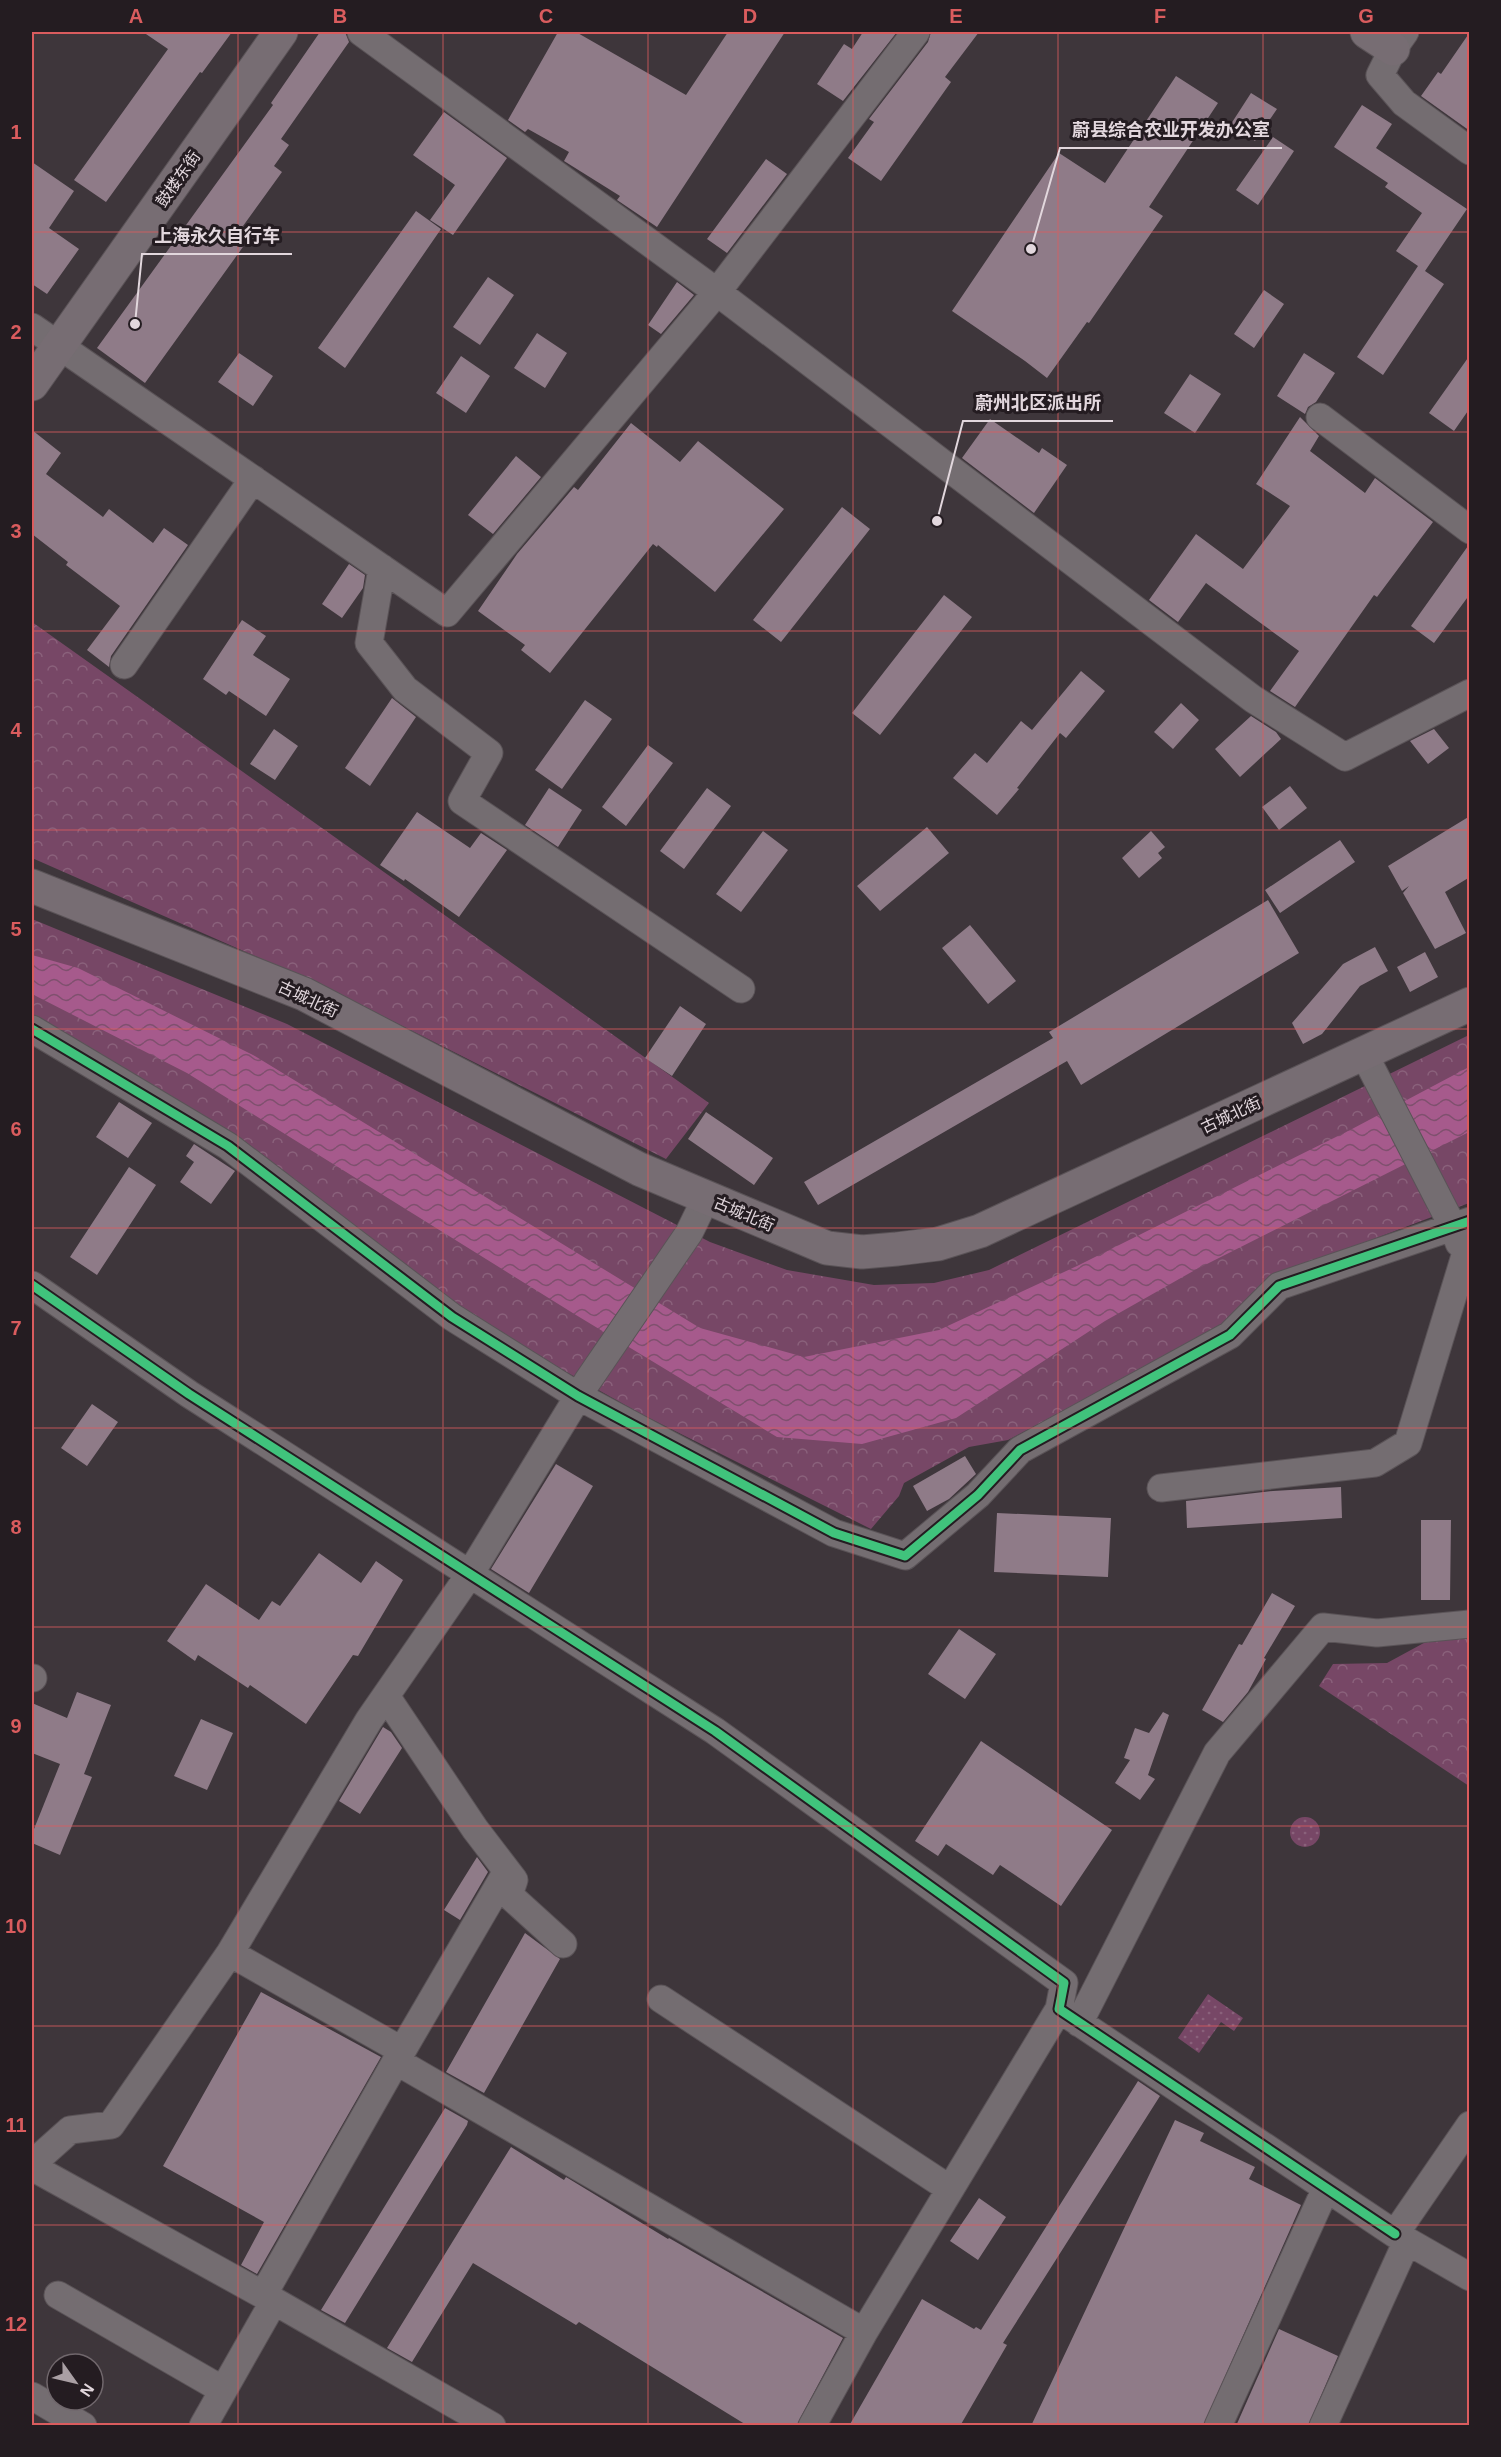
<svg xmlns="http://www.w3.org/2000/svg" width="1501" height="2457" font-family="Arial,'Noto Sans SC',sans-serif">
  <defs>
    <pattern id="grass-dots" width="8" height="8" patternUnits="userSpaceOnUse" patternTransform="scale(1.5)"><rect width="8" height="8" fill="#774766"/><path d="M2 2h.1M6 6h.1" fill="none" stroke="#8a617b" stroke-width="1.8" stroke-linecap="round"/></pattern>
    <pattern id="park-crowns" width="20" height="18" patternUnits="userSpaceOnUse" patternTransform="scale(1.5)"><rect width="20" height="18" fill="#774766"/><path d="M2 6a3 3 0 1 1 6 0M12 15a3 3 0 1 1 6 0" fill="none" stroke="#8a617b"/></pattern>
    <pattern id="water-waves" width="16" height="10" patternUnits="userSpaceOnUse" patternTransform="scale(1.5)"><rect width="16" height="10" fill="#a65a8c"/><path d="M0 5q4-4 8 0t8 0" fill="none" stroke="#7f506e"/></pattern>
  </defs>
  <rect width="100%" height="100%" fill="#3e363b"/>
  <path fill="url(#grass-dots)" d="M1290 1832a15 15 0 1 1 30 0a15 15 0 1 1-30 0Z
    M1208 1994 1243 2018 1234 2031 1221 2022 1199 2053 1178 2038Z"/>
  <path fill="url(#park-crowns)" d="M32 622 709 1103 666 1159 321 985 32 858Z
    M32 919 287 1024 710 1242 787 1270 874 1285 934 1283 989 1270 1469 1035V1203L1294 1269 1252 1293 1218 1330 1008 1440 969 1447 904 1483 899 1496 871 1529 643 1415 477 1322 238 1137 32 1015Z
    M1469 1633V1786L1319 1686 1333 1664 1387 1663 1433 1638Z"/>
  <path fill="url(#water-waves)" d="M32 955 78 968 253 1055 700 1328 804 1357 939 1330 1077 1266 1352 1129 1469 1067V1132L1195 1270 1105 1321 956 1418 862 1444 777 1437 576 1315 187 1073 32 994Z"/>
  <path fill="#8f7b88" d="M143 32H232L202 73 200 72 106 202 74 180 168 49Z
    M320 32H345L349 42 281 139 289 145 274 166 282 172 243 226 253 233 145 383 97 348 273 105 271 103Z
    M558 32H576L686 95 728 32H785L657 227 617 200 620 196 564 161 569 152 528 129 525 132 508 120Z
    M863 32H897L843 101 817 84 844 44 852 49Z
    M931 32H979L945 77 951 82 881 181 848 158 874 122 869 119 928 42Z
    M1470 32V131L1421 96 1438 72 1441 74Z
    M1176 76 1218 103 1149 207 1163 216 1089 323 1087 322 1047 378 1025 361 952 311 1059 153 1105 183Z
    M1251 93 1277 109 1255 141 1231 124Z
    M1362 105 1392 124 1376 148 1467 209 1425 271 1444 284 1383 375 1357 357 1418 266 1396 251 1422 213 1385 187 1388 183 1334 147Z
    M444 112 507 158 453 235 430 220 455 185 413 155Z
    M1273 137 1294 151 1258 205 1236 190Z
    M766 159 787 174 727 253 707 239Z
    M32 162 74 191 49 228 79 249 47 294 32 284Z
    M416 211 441 229 345 368 318 348Z
    M488 277 514 295 480 345 453 327Z
    M677 282 694 295 661 334 648 325Z
    M1264 290 1284 304 1254 348 1234 334Z
    M537 333 567 353 545 388 514 368Z
    M239 353 273 376 253 406 218 382Z
    M1304 353 1335 373 1316 402 1308 407 1305 414 1277 396Z
    M1470 355V408L1454 431 1429 413Z
    M461 356 490 376 466 413 436 393Z
    M1190 374 1221 394 1195 433 1164 413Z
    M1300 417 1319 436 1310 451 1365 493 1375 478 1433 522 1377 597 1374 595 1295 707 1270 691 1299 651 1244 611 1206 583 1178 622 1149 600 1196 534 1243 569 1290 506 1256 484Z
    M990 419 1039 453 1042 448 1067 465 1034 513 962 458Z
    M631 423 680 462 698 441 784 509 715 592 658 545 657 547 653 544 550 673 521 650 525 645 478 611 517 554 574 487 578 490Z
    M32 430 61 453 46 474 103 517 109 509 153 543 164 528 188 545 111 656 109 667 87 650 120 606 66 565 68 562 32 534Z
    M516 456 541 477 493 534 468 515Z
    M842 507 870 529 781 642 753 620Z
    M1468 546 1470 594 1434 643 1411 626Z
    M349 564 365 575 363 588 342 618 322 604Z
    M944 595 972 617 880 735 852 713Z
    M242 620 266 636 253 655 290 679 266 716 229 691 226 695 203 679Z
    M1081 671 1105 691 1066 738 1060 733 1017 788 1019 789 997 815 953 778 975 753 987 763 1021 721 1032 730Z
    M392 698 416 717 370 786 345 768Z
    M585 700 612 719 562 789 535 770Z
    M1181 703 1199 720 1173 749 1154 732Z
    M1251 716 1276 732 1281 739 1240 777 1215 749Z
    M274 729 298 746 275 780 250 764Z
    M1434 729 1449 748 1428 764 1410 741Z
    M648 745 673 763 626 826 602 807Z
    M1290 786 1307 808 1279 830 1262 807Z
    M549 788 582 810 558 847 525 825Z
    M707 788 731 806 684 869 660 851Z
    M417 812 470 848 481 833 507 850 459 917 405 879 404 881 380 865Z
    M1470 816V877L1445 892 1466 933 1435 949 1403 893 1409 886 1402 891 1388 866Z
    M927 827 949 853 880 911 857 886Z
    M763 831 788 850 741 912 716 894Z
    M1151 831 1165 847 1158 853 1162 858 1139 878 1122 858Z
    M1340 840 1355 862 1280 913 1265 890Z
    M1268 900 1299 953 1081 1085 1067 1061 818 1205 804 1182 1053 1038 1049 1032Z
    M970 925 1016 981 988 1004 942 948Z
    M1375 947 1388 971 1360 986 1322 1034 1303 1044 1292 1023 1343 964Z
    M1425 952 1438 977 1410 992 1397 967Z
    M680 1006 706 1024 672 1076 645 1058Z
    M119 1102 152 1123 128 1158 96 1137Z
    M706 1112 773 1158 754 1185 688 1139Z
    M194 1144 235 1171 211 1204 180 1182 194 1162 186 1156Z
    M129 1167 156 1185 97 1275 70 1257Z
    M92 1404 118 1422 87 1466 61 1448Z
    M965 1456 976 1474 949 1499 927 1511 913 1486Z
    M556 1464 593 1486 529 1593 491 1569Z
    M1341 1487 1342 1518 1187 1528 1186 1501 1273 1491Z
    M997 1513 1111 1518 1108 1577 994 1572Z
    M1421 1520H1451L1450 1600H1421Z
    M319 1553 361 1583 376 1561 403 1580 358 1656 353 1655 306 1724 250 1685 248 1688 198 1655 195 1661 167 1641 206 1584 259 1620 272 1601 280 1606Z
    M1272 1593 1295 1606 1264 1658 1266 1659 1248 1692 1223 1722 1202 1710 1239 1644 1242 1645Z
    M959 1629 996 1654 965 1699 928 1674Z
    M77 1692 111 1705 84 1774 92 1777 60 1855 32 1843V1834L60 1764 32 1753V1703L67 1718Z
    M1163 1712 1169 1715 1148 1775 1155 1779 1140 1800 1115 1783 1130 1760 1124 1758 1135 1728 1149 1733Z
    M201 1719 233 1733 207 1790 174 1776Z
    M383 1727 391 1732 402 1748 360 1814 339 1801Z
    M981 1741 1112 1830 1061 1906 1000 1865 993 1875 946 1844 938 1856 915 1841Z
    M477 1857 488 1872 460 1920 444 1910Z
    M525 1933 560 1959 484 2093 446 2072Z
    M261 1992 381 2057 257 2274 241 2265 264 2222 163 2166Z
    M1138 2081 1160 2096 1003 2343 1007 2345 960 2426H849L922 2299 974 2329 976 2327 981 2330Z
    M445 2108 468 2121 467 2125 345 2323 321 2310Z
    M1175 2120 1204 2133 1200 2141 1255 2167 1249 2179 1301 2205 1203 2426H1031Z
    M511 2147 564 2180 566 2177 668 2239 669 2238 843 2338 796 2426H748L579 2322 576 2325 473 2263 412 2362 387 2348Z
    M979 2198 1006 2217 978 2260 950 2241Z
    M1279 2329 1338 2356 1308 2426H1236Z"/>
  <g fill="none" stroke-linecap="round" stroke-linejoin="round">
    <defs>
      <path id="street" d="M361 32 717 292 1253 699 1345 757 1470 693
        M1405 32 1393 49 1380 75 1404 103 1470 151
        M32 327 447 613 717 292 916 32
        M1320 417 1470 530
        M382 568 369 643 405 689 489 753 462 801 741 989
        M124 665 253 479
        M32 1029 228 1146 452 1317 578 1396 834 1533 905 1556 978 1495 1020 1450 1230 1335 1279 1286 1470 1221
        M1364 1054 1453 1227 1459 1243
        M32 1285 189 1394 715 1731 1064 1983 1059 2009 1395 2234
        M1161 1488 1375 1463 1408 1443 1464 1259
        M32 1678H33
        M386 1696 475 1829 514 1880 509 1895 563 1944
        M230 1953 394 2046 403 2065 864 2332 1059 2009
        M661 1999 950 2189
        M1079 2023 1217 1753 1323 1627 1377 1633 1470 1624
        M1470 2125 1395 2234 1470 2277
        M32 2164 70 2130 111 2125 230 1953 369 1720 470 1574 587 1382 689 1233 706 1198
        M32 2167 274 2301 492 2426
        M58 2295 223 2390
        M263 2295 399 2056 507 1871
        M32 2396 83 2426
        M203 2426 274 2301
        M812 2426 864 2332
        M1218 2426 1326 2188
        M1323 2426 1407 2241"/>
      <path id="secondary" d="M1367 32 1393 49
        M32 384 281 32
        M32 886 304 994 639 1169 827 1248 862 1252 897 1249 938 1244 980 1231 1470 1004"/>
    </defs>
    <use href="#street" stroke="#5a5357" stroke-width="29"/>
    <use href="#secondary" stroke="#5a5357" stroke-width="35"/>
    <use href="#street" stroke="#746d71" stroke-width="27"/>
    <use href="#secondary" stroke="#776d73" stroke-width="33"/>
    <defs>
      <path id="cycleway" d="M32 1029 228 1146 452 1317 578 1396 834 1533 905 1556 978 1495 1020 1450 1230 1335 1279 1286 1470 1221
        M32 1285 189 1394 715 1731 1064 1983 1059 2009 1395 2234"/>
    </defs>
    <use href="#cycleway" stroke="#241c21" stroke-width="13"/>
    <use href="#cycleway" stroke="#40c37c" stroke-width="9"/>
  </g>
  <path fill="none" stroke="#da5c5e" stroke-width="1.5" stroke-opacity="0.55" d="M238 32V2426M443 32V2426M648 32V2426M853 32V2426M1058 32V2426M1263 32V2426M32 232H1470M32 432H1470M32 631H1470M32 830H1470M32 1029H1470M32 1228H1470M32 1428H1470M32 1627H1470M32 1826H1470M32 2026H1470M32 2225H1470"/>
  <g text-anchor="middle" dominant-baseline="central" stroke-width="6" stroke-linejoin="round" paint-order="stroke">
    <g font-size="16" fill="#e2d7dd" stroke="#241c21">
      <text transform="translate(178 179) rotate(-55)">鼓楼东街</text>
      <text transform="translate(308 999) rotate(25)">古城北街</text>
      <text transform="translate(1231 1115) rotate(-25)">古城北街</text>
      <text transform="translate(744 1214) rotate(23)">古城北街</text>
    </g>
  </g>
  <path fill="none" stroke="#e2d7dd" stroke-width="2" d="M1031 249L1060 148H1282M135 324L142 254H292M937 521L963 421H1113"/>
  <g fill="#e2d7dd" stroke="#241c21" stroke-width="2">
    <circle cx="1031" cy="249" r="6"/>
    <circle cx="135" cy="324" r="6"/>
    <circle cx="937" cy="521" r="6"/>
  </g>
  <g font-size="18" text-anchor="middle" font-weight="bold" fill="#e2d7dd" stroke="#241c21" stroke-width="6" stroke-linejoin="round" paint-order="stroke">
    <text x="1171" y="136">蔚县综合农业开发办公室</text>
    <text x="217" y="242">上海永久自行车</text>
    <text x="1038" y="409">蔚州北区派出所</text>
  </g>
  <rect width="1501" height="2457" fill="none" stroke="#241c21" stroke-width="66"/>
  <g transform="translate(75 2382) rotate(124)"><circle r="28" fill="#241c21" stroke="#70676c" stroke-width="1.5"/>
  <path d="M0-4.5L10 22L0 15L-10 22Z" fill="#a99fa4"/>
  <text y="-9" font-size="16" font-weight="bold" text-anchor="middle" fill="#e2d7dd">N</text>
  </g>
  <rect x="33" y="33" width="1435" height="2391" fill="none" stroke="#da5c5e" stroke-width="2"/>
  <g font-size="20" text-anchor="middle" font-weight="bold" fill="#da5c5e">
    <text x="136" y="23">A</text>
    <text x="340" y="23">B</text>
    <text x="546" y="23">C</text>
    <text x="750" y="23">D</text>
    <text x="956" y="23">E</text>
    <text x="1160" y="23">F</text>
    <text x="1366" y="23">G</text>
    <text x="16" y="139">1</text>
    <text x="16" y="339">2</text>
    <text x="16" y="538">3</text>
    <text x="16" y="737">4</text>
    <text x="16" y="936">5</text>
    <text x="16" y="1136">6</text>
    <text x="16" y="1335">7</text>
    <text x="16" y="1534">8</text>
    <text x="16" y="1733">9</text>
    <text x="16" y="1933">10</text>
    <text x="16" y="2132">11</text>
    <text x="16" y="2331">12</text>
  </g>
</svg>
